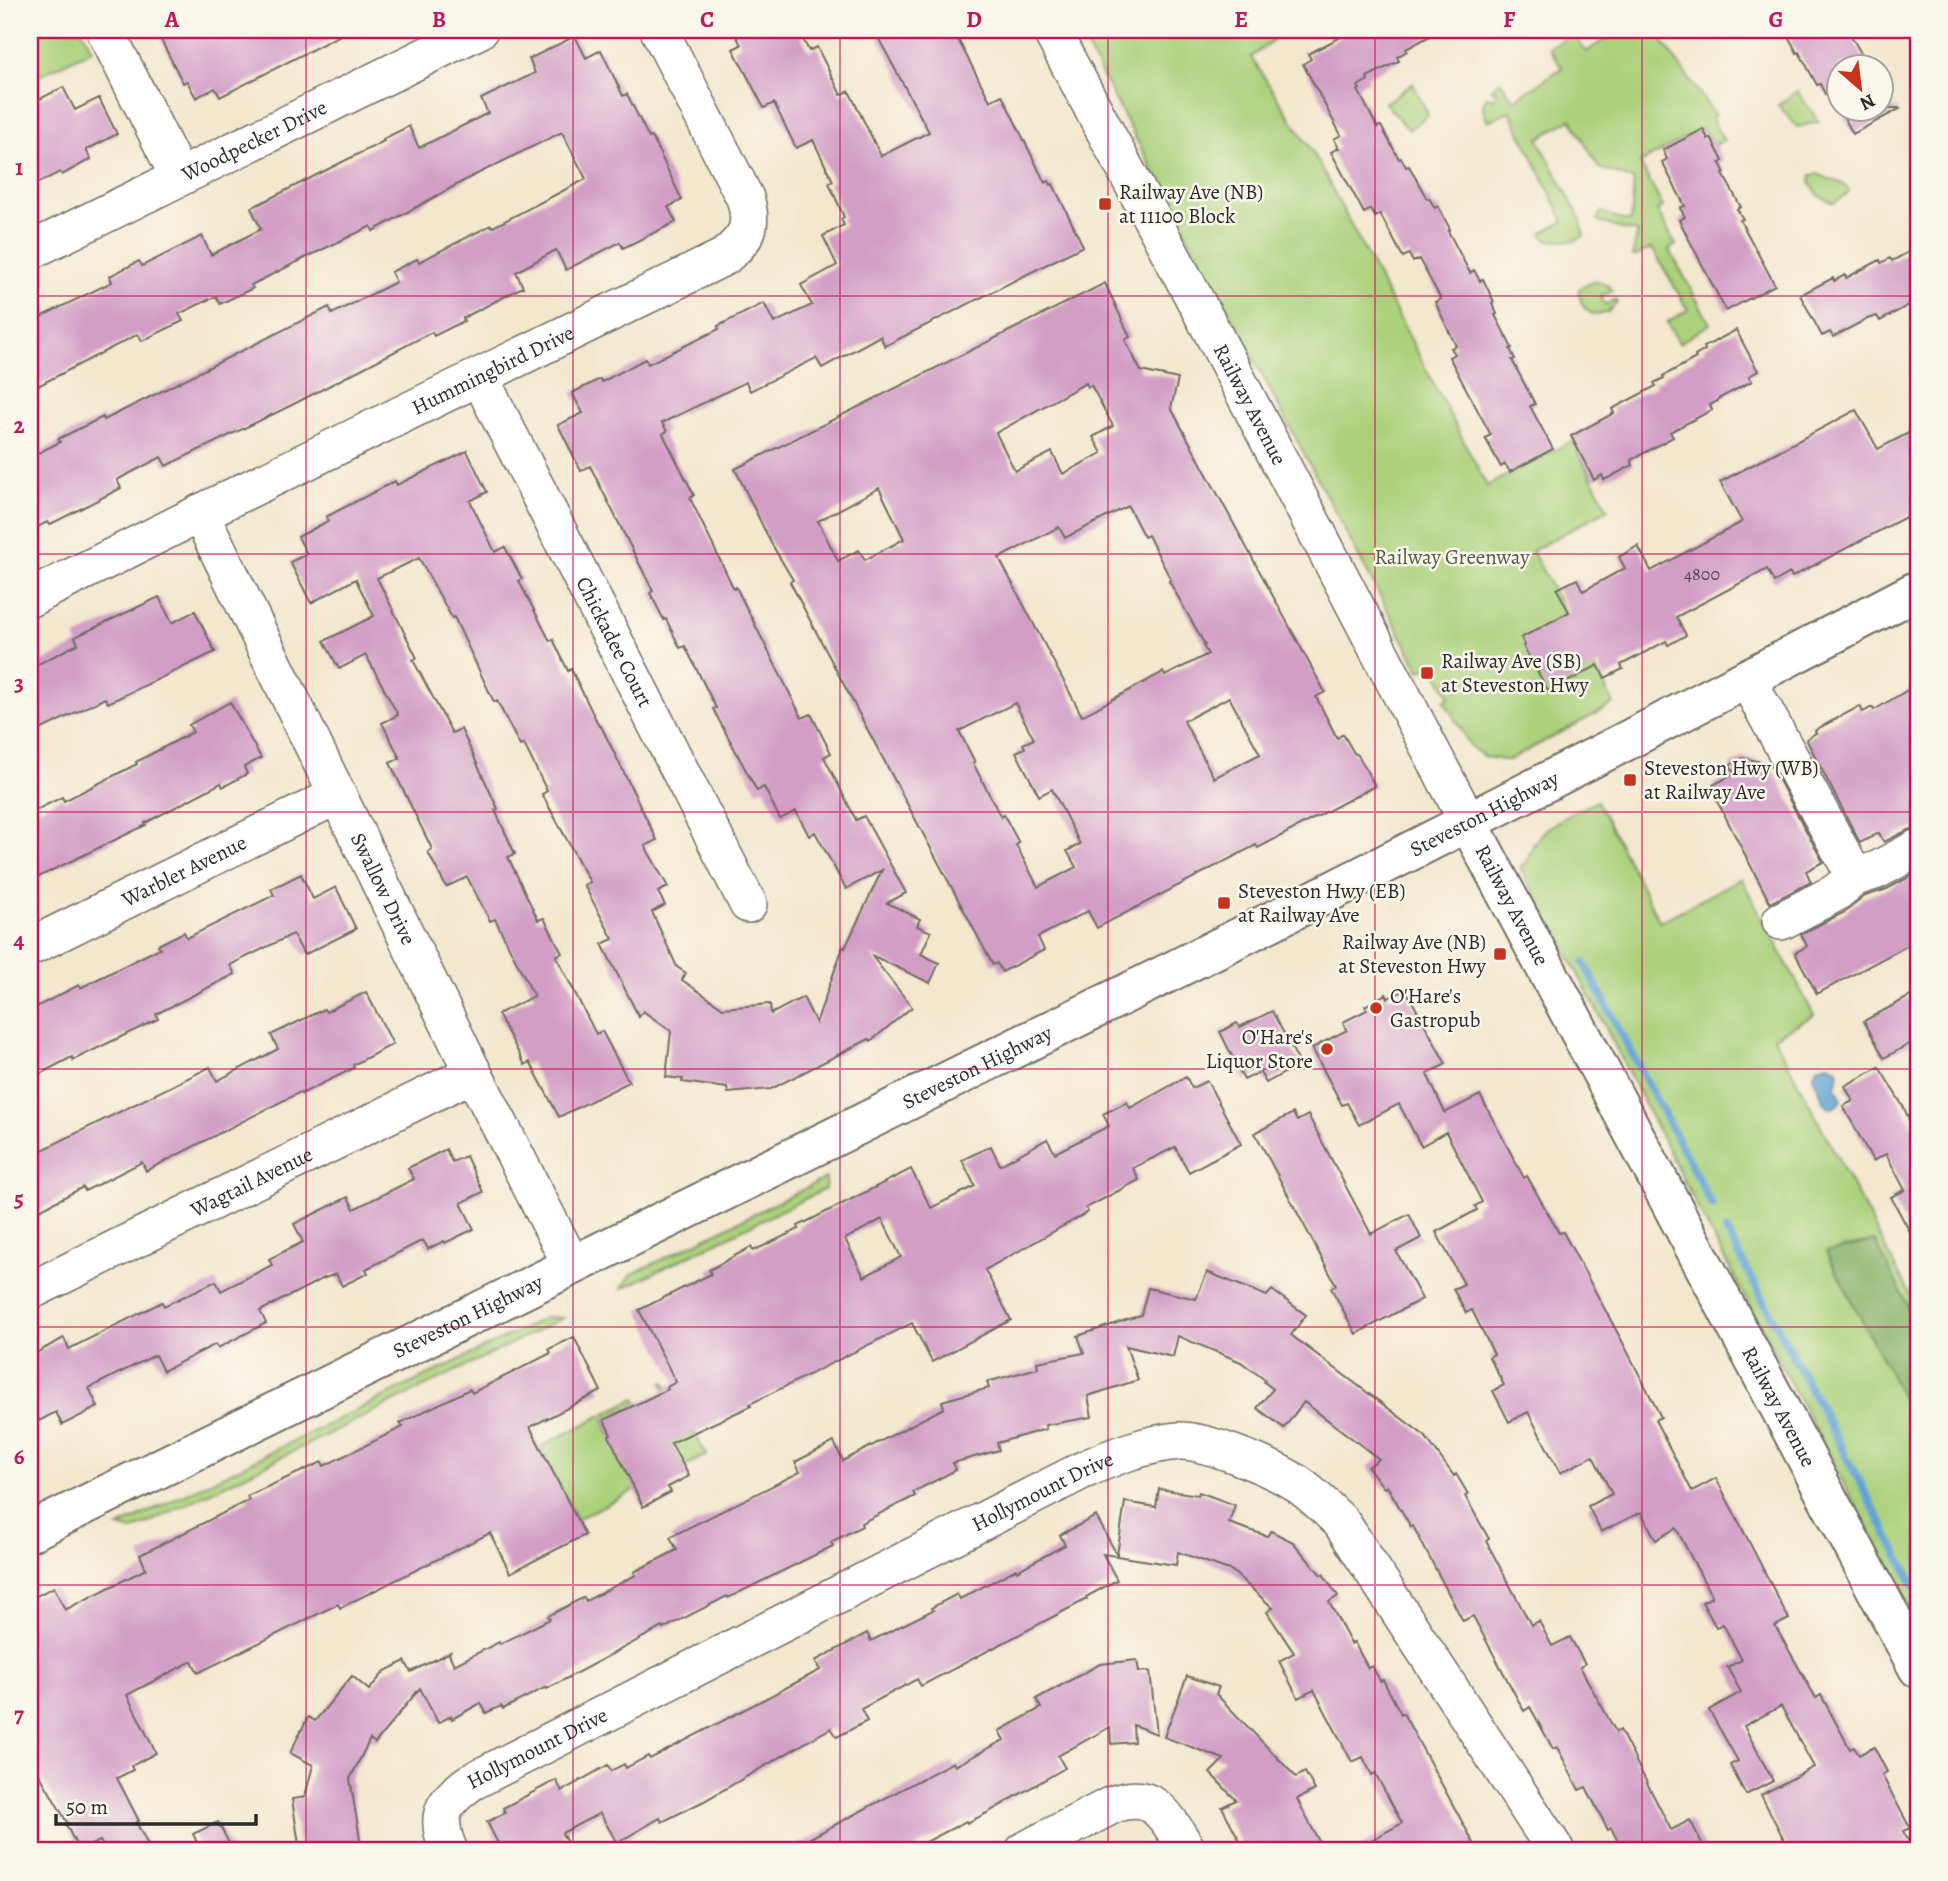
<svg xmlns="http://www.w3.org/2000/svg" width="1948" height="1881" font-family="Alegreya,serif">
  <rect width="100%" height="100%" fill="#fbf7ec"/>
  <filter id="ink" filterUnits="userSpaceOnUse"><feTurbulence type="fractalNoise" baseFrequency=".0143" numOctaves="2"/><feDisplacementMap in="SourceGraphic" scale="14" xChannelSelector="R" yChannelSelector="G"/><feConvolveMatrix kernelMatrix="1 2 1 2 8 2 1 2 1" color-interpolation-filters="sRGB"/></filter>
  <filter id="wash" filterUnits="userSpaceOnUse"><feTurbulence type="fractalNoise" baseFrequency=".00686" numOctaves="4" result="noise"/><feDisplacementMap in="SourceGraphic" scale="28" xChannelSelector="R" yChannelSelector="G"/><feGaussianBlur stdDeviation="1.57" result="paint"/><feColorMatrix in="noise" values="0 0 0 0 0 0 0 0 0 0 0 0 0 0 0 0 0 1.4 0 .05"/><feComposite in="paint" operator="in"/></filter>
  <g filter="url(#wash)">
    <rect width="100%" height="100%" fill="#f3e7ce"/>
    <path fill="#abd17b" stroke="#6b7e53" stroke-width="2" d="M30 30H82L92 50 30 80Z
      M1078 30H1288L1251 57 1314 154 1487 486 1572 441 1608 509 1532 551 1614 704 1526 751 1509 760H1503L1485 757 1471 747 1444 700 1450 697 1433 665 1420 671Z
      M1619 30H1654L1715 115 1711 118 1724 141 1715 145 1702 129 1640 163 1663 207 1657 210 1676 245 1669 249 1710 324 1679 343 1667 322 1688 310 1652 248 1636 256H1632L1638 232 1617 228 1597 220 1601 212 1618 219 1631 221 1634 180 1599 168 1571 119 1538 139 1581 220 1584 236 1574 241 1546 240 1542 233 1564 221 1510 111 1488 121C1483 113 1481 103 1487 97L1494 99 1497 91 1491 89 1500 81 1514 100 1562 68 1549 48 1572 33 1586 52Z
      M1413 83 1428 115 1409 130 1385 103Z
      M1797 91 1819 122 1797 127 1778 105Z
      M1817 174 1843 184 1849 190 1847 194 1834 203 1819 196 1810 183 1811 175Z
      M1592 282C1601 281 1607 282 1612 291L1601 297 1605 305 1616 299 1617 303 1608 312 1598 315C1585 313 1579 302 1579 289Z
      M1597 801 1660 922 1741 878 1814 1015 1774 1037 1918 1310V1623L1706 1224 1584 985 1521 869V866L1526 864C1537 824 1563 819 1597 801Z
      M826 1178 825 1189 621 1289 632 1274Z
      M547 1317 563 1318 132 1531 118 1527Z
      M665 1382 691 1435 695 1433 707 1455 577 1519 540 1447 635 1398 646 1419 642 1420 634 1405 604 1420 621 1460 675 1409 662 1383Z"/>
    <path fill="#88b36b" stroke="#5a6f4b" stroke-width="2" d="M1875 1241 1918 1325V1418H1913L1826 1252Z"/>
    <path fill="#60a3d4" stroke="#466780" stroke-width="2" d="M1828 1064 1836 1067 1839 1072 1836 1087 1842 1100 1835 1107 1830 1108 1825 1103 1813 1076 1817 1067Z"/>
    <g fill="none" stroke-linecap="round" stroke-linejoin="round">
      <path stroke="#60a3d4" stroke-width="8" d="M1584 963 1712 1205
        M1726 1230 1918 1592"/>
    </g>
    <g id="blocks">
      <path fill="#d29ec6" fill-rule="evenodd" d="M176 30H350L220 97 215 88 196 98 187 81 183 83 160 38Z
        M733 30H798L809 51 817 47 841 95 849 91 881 156 929 132 874 30H953L990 101 1002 95 1045 183 1049 181 1051 185 1053 184 1083 246 885 346 880 336 822 368 816 358 750 391 746 382 662 423 667 431 663 434 694 495 690 498 734 589 736 587 802 718 811 714 831 753 824 757 856 820 864 816 906 893 887 903 920 919 917 926 931 932 921 954 939 963 930 983 871 955 912 1007 871 1041 869 1039 771 1089 728 1093 727 1088 682 1082 683 1079 666 1077 671 1031 643 1011 639 1017 602 944 613 939 584 885 590 882 542 794 547 791 524 744 520 746 497 701 494 702 454 617 452 618 419 558 377 578 417 658 413 660 452 733 461 729 498 809 495 810 515 854 508 857 538 920 544 918 562 953 556 956 596 1034 602 1031 629 1082 559 1117 530 1062 525 1065 498 1014 534 996 495 919 490 921 467 877 446 887 428 852 432 849 390 763 400 758 382 723 398 715 366 655 339 669 324 641 374 616 359 586 356 579 311 603 290 562 307 554 298 537 328 521 326 517 395 481 397 485 467 451 487 492 470 501 495 552 505 547 522 579 519 581 550 641 553 639 568 671 571 669 599 726H601L657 840 645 846 668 887 658 892 665 905 652 912 677 967 686 973 682 980 723 1008 770 1004 771 1014 803 997 816 1023 843 947 845 948 882 870 846 889 815 832 809 836 796 811 780 819 764 787 757 791 713 709 716 708 685 646 680 648 666 619 664 620 650 593 653 591 590 466 581 471 558 425 583 413 572 393 600 379 602 382 645 359 648 364 719 329 718 326 764 303 774 323 812 305 801 285 837 265 823 236 844 225 841 219 844 217 829 183 833 181 813 140 796 148 774 103 764 108 733 49 741 45Z
        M1354 30H1441L1406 49 1407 51 1397 57 1399 61 1367 77 1368 80 1358 86 1360 89 1358 90 1377 127 1381 126 1399 159 1401 158 1406 167 1409 166 1427 199 1429 198 1435 208 1438 206 1450 229 1448 231 1470 273 1474 270 1480 281 1483 279 1494 302 1492 303 1497 314 1495 315 1512 348 1510 349 1515 359 1512 360 1535 404 1530 406 1553 449 1510 472 1505 464 1501 467 1485 438 1491 435 1449 357 1455 354 1451 348 1456 346 1435 302 1441 299 1419 259 1413 262 1409 254 1403 257 1380 214 1375 217 1371 209 1364 213 1331 152 1339 148 1334 139 1341 135 1303 64 1311 59 1308 54Z
        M1785 30H1848L1868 66H1839V86L1825 94 1820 84 1817 85 1799 52 1797 53Z
        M575 36 586 58 601 50 623 96 627 94 649 138 652 137 682 200 668 207 676 222 623 248 620 242 566 270 556 250 516 272 523 287 463 318 464 321 434 336 432 332 292 405 166 466 161 457 117 480 121 488 49 525 47 522 30 531V457L60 442 58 439 103 417 104 420 329 307 332 314 396 282 391 272 417 259 419 262 491 225 493 227 586 179 562 132 469 178 373 231 371 226 311 255 251 285 253 288 220 304 216 296 179 314 183 321 142 341 138 334 30 390V322L112 282 110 276 139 261 142 266 202 236 211 255 261 229 251 208 384 141 383 139 409 126 419 148 488 113 481 99 535 73 529 59Z
        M63 87 75 110 99 98 117 134 86 150 91 159 62 175 60 172 30 187V104Z
        M1839 108H1901L1853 134Z
        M1703 129 1708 139 1711 138 1723 161 1720 163 1725 173 1723 174 1741 207 1737 209 1743 219 1740 220 1775 285 1726 311 1679 220 1685 217 1680 208 1685 206 1662 162 1667 159 1663 150Z
        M1918 247V300L1880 321 1877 316 1867 319 1833 337 1830 332 1822 336 1800 295 1833 278 1834 281 1845 275 1846 278 1880 260 1881 263 1890 258 1892 261Z
        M1105 283 1130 337 1125 340 1141 371 1178 379 1171 408 1325 692 1316 697 1337 738 1343 734 1354 753 1358 755 1375 786 1258 848 1256 845 1097 928 1088 911 1038 937 1044 950 1002 972 997 963 993 965 863 721 790 582 793 580 771 543 735 469ZM1086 383 1088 387 1091 385 1113 426 1093 437 1102 453 1063 474 1052 452 1015 471 996 433ZM879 488 904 539 865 560 859 550 838 561 818 521ZM1128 506 1144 537 1148 535 1171 580 1169 581 1205 645 1203 646 1208 654 1165 676 1163 672 1082 716 999 558 1059 527 1065 538ZM1229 697 1260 754 1214 778 1184 721ZM1015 703 1034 739 1023 744 1025 748 1016 752 1039 796 1052 789 1080 844 1067 851 1076 867 1038 887 1016 845 1019 843 1004 815 1001 817 973 763 975 762 959 731Z
        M1736 330 1758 371 1749 376 1752 381 1718 399V401L1710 405 1712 410 1670 432 1673 437 1631 460 1633 465 1604 480 1602 475 1594 480 1571 436 1614 413 1612 409 1656 386 1654 383 1664 378 1663 376 1696 358 1695 356 1705 350 1704 347Z
        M1856 410 1878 449 1918 428V502L1914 505 1917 511 1792 577 1790 573 1774 582 1767 569 1676 617 1686 635 1668 645 1666 641 1621 665 1623 669 1605 678 1598 665 1549 692 1523 646 1525 645 1521 638 1569 612 1557 589 1577 579 1583 591 1625 568 1619 557 1638 546 1651 571 1742 522 1720 482Z
        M159 597 172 623 195 611 215 652 108 703 105 698 30 735V668L78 644 75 637Z
        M1918 684V827L1908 830 1884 842 1879 833 1860 843 1806 739 1816 733 1815 731 1817 729 1860 706 1863 712 1872 707 1874 710Z
        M230 702 261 758 244 767 247 774 223 787 221 783 145 823 146 825 30 881V813L62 797 64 801 137 764 136 762 193 732 189 725Z
        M1743 758 1770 764 1823 862 1806 871 1811 882 1770 903 1712 791 1715 789 1713 785 1734 774 1730 765Z
        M1918 872V940L1817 994 1795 953 1807 946 1801 934 1845 912 1865 896 1887 889Z
        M301 874 313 899 336 887 356 929 304 955 293 934 230 965 235 974 156 1014 158 1019 73 1060 72 1057 30 1079V1010L79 985 80 988 160 948 158 945 184 932 187 938 274 895 271 889Z
        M1406 990 1446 1064 1427 1074 1445 1113 1480 1095 1524 1178 1527 1176 1559 1233 1563 1232 1622 1341 1661 1417 1655 1420 1692 1491 1716 1478 1789 1619 1775 1626 1816 1698 1821 1695 1850 1749 1854 1747 1859 1755 1874 1747 1887 1772 1882 1775 1910 1828 1903 1831 1914 1851H1790L1761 1795 1814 1767 1781 1706 1744 1726 1773 1781 1746 1795 1730 1765 1738 1761 1709 1710 1741 1692 1727 1667 1742 1660 1723 1624 1716 1627 1702 1602 1712 1597 1676 1528 1656 1540 1641 1512 1601 1532 1588 1506 1612 1494 1593 1456 1560 1473 1528 1412 1509 1422 1493 1391 1504 1385 1489 1357 1494 1354 1472 1310 1466 1313 1453 1289 1464 1284 1436 1232 1477 1210 1475 1206 1482 1202 1446 1132 1421 1146 1399 1104 1359 1125 1347 1103 1342 1105 1312 1048 1347 1030 1343 1022 1367 1010 1365 1006 1386 994 1388 998Z
        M366 992 393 1044 353 1065 354 1068 301 1094 300 1092 146 1171 142 1162 85 1191 83 1187 30 1215V1156L210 1067 217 1081 278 1049 271 1035 324 1009 326 1012Z
        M1918 992V1039L1884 1058 1864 1021Z
        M1272 1011 1300 1064 1266 1083 1260 1072 1244 1080 1220 1032 1237 1023 1240 1027Z
        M1879 1067 1904 1108 1918 1139V1247L1891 1197 1905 1190 1886 1154 1873 1161 1843 1106 1853 1101 1845 1086Z
        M1186 1077 1192 1088 1207 1081 1241 1144 1189 1172 1175 1147 1133 1168 1139 1180 1086 1208 1088 1212 985 1270 1011 1320 932 1362 912 1323 750 1404 751 1406 671 1443 689 1476 668 1487 671 1492 643 1507 609 1436 611 1435 604 1420 668 1389 667 1387 676 1382 639 1310 711 1274 709 1270 751 1247 753 1251 799 1229 798 1226 911 1169 931 1208 975 1186 962 1160 991 1146 1000 1165 1047 1139 1055 1153 1109 1126 1103 1114 1127 1102 1130 1108ZM882 1219 901 1257 864 1277 845 1239Z
        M1293 1113 1297 1121 1308 1115 1371 1234 1409 1214 1421 1238 1396 1251 1422 1299 1356 1334 1331 1288 1336 1285 1255 1133Z
        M446 1149 452 1162 466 1156 483 1192 461 1203 474 1229 445 1243 444 1241 428 1249 423 1240 366 1269 368 1273 342 1286 336 1274 322 1279 260 1311 266 1323 218 1348 216 1344 163 1371 155 1355 89 1388 98 1407 62 1425 56 1412 39 1421 38 1417 30 1421V1356L64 1338 69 1349 162 1302 164 1306 216 1281 221 1291 272 1265 269 1259 303 1242 294 1224 348 1197 354 1209 414 1179 408 1168Z
        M1207 1272 1267 1296 1272 1290 1306 1315 1291 1335 1425 1436 1454 1476 1456 1474 1468 1494 1465 1496 1489 1539 1486 1541 1531 1625 1539 1621 1552 1646 1570 1637 1585 1664 1580 1667 1616 1732 1620 1730 1671 1830 1690 1820 1706 1851H1623L1611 1828 1608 1830 1586 1787 1579 1790 1557 1747 1553 1749 1530 1707 1524 1711 1473 1616 1463 1621 1413 1526 1411 1527 1387 1486 1384 1488 1368 1467 1379 1459 1304 1402 1284 1428 1257 1408 1273 1389 1264 1382 1265 1380 1241 1362 1178 1336 1173 1357 1126 1346 1138 1380 1088 1396 1092 1417 1045 1425 1046 1429 997 1443 999 1450 953 1463 956 1470 913 1492 915 1496 861 1523 862 1526 831 1542 833 1546 728 1598 727 1596 663 1629 662 1627 547 1689 546 1687 503 1709 501 1706 486 1713 481 1703 452 1719 451 1716 438 1723 420 1688 375 1743 370 1739 350 1779 362 1851H300L292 1799 305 1797 313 1765 290 1753 308 1717 315 1721 352 1676 369 1690 385 1671 405 1661 411 1672 450 1652 449 1654 454 1665 499 1642 500 1644 550 1619 548 1616 584 1597 586 1601 636 1575 634 1572 677 1550 670 1537 800 1472 795 1462 834 1442 843 1461 944 1408 942 1401 989 1388 987 1382 1038 1368 1037 1362 1084 1353 1078 1336 1141 1315 1148 1288 1196 1299Z
        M574 1337 601 1391 530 1427 585 1535 510 1573 490 1533 340 1608 338 1604 198 1673 192 1661 127 1695 156 1753 131 1766 133 1770 117 1778 139 1821 136 1822 148 1845 137 1851H106L100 1841 79 1850 66 1825 68 1824 30 1758V1599L54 1587 65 1610 146 1569 140 1555 249 1500 247 1496 322 1462 324 1466 403 1427 400 1423 470 1389 472 1393 551 1353 549 1349Z
        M1159 1489 1198 1495 1199 1492 1235 1505 1229 1523 1267 1536 1271 1531 1293 1542 1321 1575 1323 1574 1338 1596 1329 1602 1351 1644 1354 1642 1368 1668 1372 1666 1380 1681 1383 1680 1401 1714 1403 1713 1478 1851H1352L1402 1823 1375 1773 1372 1775 1363 1757 1352 1762 1314 1690 1298 1698 1279 1661 1294 1653 1267 1612 1273 1608 1232 1571 1178 1552 1176 1565 1103 1554 1117 1580 1086 1597 1087 1599 921 1686 917 1679 861 1709 867 1721 837 1737 831 1728 704 1801 662 1822 660 1818 617 1843 600 1813 562 1833 571 1851H502L487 1822 505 1813 503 1808 556 1780 562 1791 608 1765 611 1771 624 1764 626 1768 648 1756 650 1759 820 1670 815 1661 867 1633 871 1641 933 1610 931 1608 957 1594 960 1599 1016 1569 1017 1571 1065 1545 1060 1535 1096 1516 1117 1555 1125 1502 1156 1507Z
        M1137 1660 1139 1672 1150 1671 1157 1734 1133 1725 1134 1742 1111 1744 1110 1727 1058 1756 1065 1768 987 1813 967 1823 966 1821 909 1851H786L953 1762 955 1766 1004 1740 999 1731 1041 1708 1036 1699 1100 1664Z
        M1187 1676 1219 1687 1216 1694 1296 1777 1305 1772 1315 1790 1297 1799 1324 1851H1253L1248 1842 1242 1845 1222 1807 1236 1800 1210 1773 1224 1759 1164 1737Z
        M218 1822 233 1851H201L193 1834Z"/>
    </g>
  </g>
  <g filter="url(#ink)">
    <use href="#blocks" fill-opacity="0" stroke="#716d64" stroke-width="2"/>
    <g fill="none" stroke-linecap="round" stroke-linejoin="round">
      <defs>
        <g id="minor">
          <path d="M105 30 179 177"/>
          <path id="s1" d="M1051 30 1216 339 1468 822"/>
          <path id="s2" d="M30 251 479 30"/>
          <path id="s3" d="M480 378 748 904"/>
          <path id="s4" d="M200 513 473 1073 571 1264"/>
          <path id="s5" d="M30 598 231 498 724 257C747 238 754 227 745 198L659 30"/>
          <path d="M1747 679 1855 877"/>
          <path d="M1781 921 1835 893 1855 877 1877 870 1918 848"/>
          <path id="s6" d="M30 947 338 795"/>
          <path id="s7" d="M30 1291 473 1073"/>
          <path id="s8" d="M449 1851C434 1816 442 1803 471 1782L1081 1471C1112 1457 1144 1444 1179 1441 1206 1440 1273 1468 1296 1483 1313 1494 1326 1508 1341 1522L1556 1851"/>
          <path d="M1024 1851 1112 1805C1156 1788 1167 1819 1188 1851"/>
        </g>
        <g id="major">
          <path id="s9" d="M1468 822 1918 1668"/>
          <path id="s10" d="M30 1532C410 1343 792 1159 1172 971 1422 847 1670 719 1918 590"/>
        </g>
      </defs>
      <use href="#minor" stroke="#716d64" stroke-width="40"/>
      <use href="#major" stroke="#716d64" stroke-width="42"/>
      <use href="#minor" stroke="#fff" stroke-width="37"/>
      <use href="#major" stroke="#fff" stroke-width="38"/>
    </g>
  </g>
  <path fill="none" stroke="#c2185b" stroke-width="2" stroke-opacity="0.55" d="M306 30V1851M573 30V1851M840 30V1851M1108 30V1851M1375 30V1851M1642 30V1851M30 296H1918M30 554H1918M30 812H1918M30 1069H1918M30 1327H1918M30 1585H1918"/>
  <g fill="#c8321e" stroke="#fbf7ec" stroke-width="2.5">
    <rect x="1098" y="197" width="14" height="14" rx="3.5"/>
    <rect x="1420" y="666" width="14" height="14" rx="3.5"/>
    <rect x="1623" y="773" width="14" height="14" rx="3.5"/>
    <rect x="1217" y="896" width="14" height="14" rx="3.5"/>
    <rect x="1493" y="947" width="14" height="14" rx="3.5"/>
    <circle cx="1376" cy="1008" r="7"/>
    <circle cx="1327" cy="1049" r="7"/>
  </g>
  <g text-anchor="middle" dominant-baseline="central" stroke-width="5" stroke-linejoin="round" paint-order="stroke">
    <g font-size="18" fill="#554852">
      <text x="1702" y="574">4800</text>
    </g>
    <g font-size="21" fill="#2b2b2b" stroke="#fbf7ec">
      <text stroke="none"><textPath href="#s2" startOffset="250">Woodpecker Drive</textPath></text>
      <text stroke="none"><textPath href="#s5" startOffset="516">Hummingbird Drive</textPath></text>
      <text stroke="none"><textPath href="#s1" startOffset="424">Railway Avenue</textPath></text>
      <text stroke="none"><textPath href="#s3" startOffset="296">Chickadee Court</textPath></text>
      <text stroke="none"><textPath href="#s10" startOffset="1622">Steveston Highway</textPath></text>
      <text stroke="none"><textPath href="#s6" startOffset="172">Warbler Avenue</textPath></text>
      <text stroke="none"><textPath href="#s4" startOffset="418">Swallow Drive</textPath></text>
      <text stroke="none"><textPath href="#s9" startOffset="94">Railway Avenue</textPath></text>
      <text stroke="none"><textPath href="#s10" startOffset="1055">Steveston Highway</textPath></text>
      <text stroke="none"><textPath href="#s7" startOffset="247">Wagtail Avenue</textPath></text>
      <text stroke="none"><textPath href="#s10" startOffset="488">Steveston Highway</textPath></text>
      <text stroke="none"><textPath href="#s9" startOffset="662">Railway Avenue</textPath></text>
      <text stroke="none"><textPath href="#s8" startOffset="723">Hollymount Drive</textPath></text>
      <text stroke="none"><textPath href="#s8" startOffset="156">Hollymount Drive</textPath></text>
    </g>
    <g font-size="21" fill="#2b2b2b" stroke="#fbf7ec" text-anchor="start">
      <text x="1119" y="192">Railway Ave (NB)<tspan x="1119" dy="24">at 11100 Block</tspan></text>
      <text x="1441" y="661">Railway Ave (SB)<tspan x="1441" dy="24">at Steveston Hwy</tspan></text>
      <text x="1644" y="768">Steveston Hwy (WB)<tspan x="1644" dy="24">at Railway Ave</tspan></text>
      <text x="1238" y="891">Steveston Hwy (EB)<tspan x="1238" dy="24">at Railway Ave</tspan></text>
      <text x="1486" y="942" text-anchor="end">Railway Ave (NB)<tspan x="1486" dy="24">at Steveston Hwy</tspan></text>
      <text x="1390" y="996">O'Hare's<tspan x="1390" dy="24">Gastropub</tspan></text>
      <text x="1313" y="1037" text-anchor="end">O'Hare's<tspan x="1313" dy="24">Liquor Store</tspan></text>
    </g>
    <g font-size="21" fill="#515d43" stroke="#fbf7ec">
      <text x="1452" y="557">Railway Greenway</text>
    </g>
  </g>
  <rect width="1948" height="1881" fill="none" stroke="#fbf7ec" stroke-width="77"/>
  <g transform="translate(1860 88) rotate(152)"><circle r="33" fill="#fbf7ec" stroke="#a8a59f" stroke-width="2"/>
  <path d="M0-5L12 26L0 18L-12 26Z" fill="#c8321e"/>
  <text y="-10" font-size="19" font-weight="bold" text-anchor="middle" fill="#2b2b2b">N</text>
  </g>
  <path d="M56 1814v10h200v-10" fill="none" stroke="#2b2b2b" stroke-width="3.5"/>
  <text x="66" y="1814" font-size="21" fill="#2b2b2b" stroke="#fbf7ec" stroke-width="5" paint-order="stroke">50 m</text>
  <rect x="38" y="38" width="1872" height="1804" fill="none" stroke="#c2185b" stroke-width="2.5"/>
  <g font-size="23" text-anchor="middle" font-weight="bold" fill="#c2185b">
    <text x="172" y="27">A</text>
    <text x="439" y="27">B</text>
    <text x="707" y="27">C</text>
    <text x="974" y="27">D</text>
    <text x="1241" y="27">E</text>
    <text x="1509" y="27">F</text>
    <text x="1776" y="27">G</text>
    <text x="19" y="175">1</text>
    <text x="19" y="433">2</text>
    <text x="19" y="691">3</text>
    <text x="19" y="948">4</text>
    <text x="19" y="1206">5</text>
    <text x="19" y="1464">6</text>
    <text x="19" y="1722">7</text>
  </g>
</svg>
